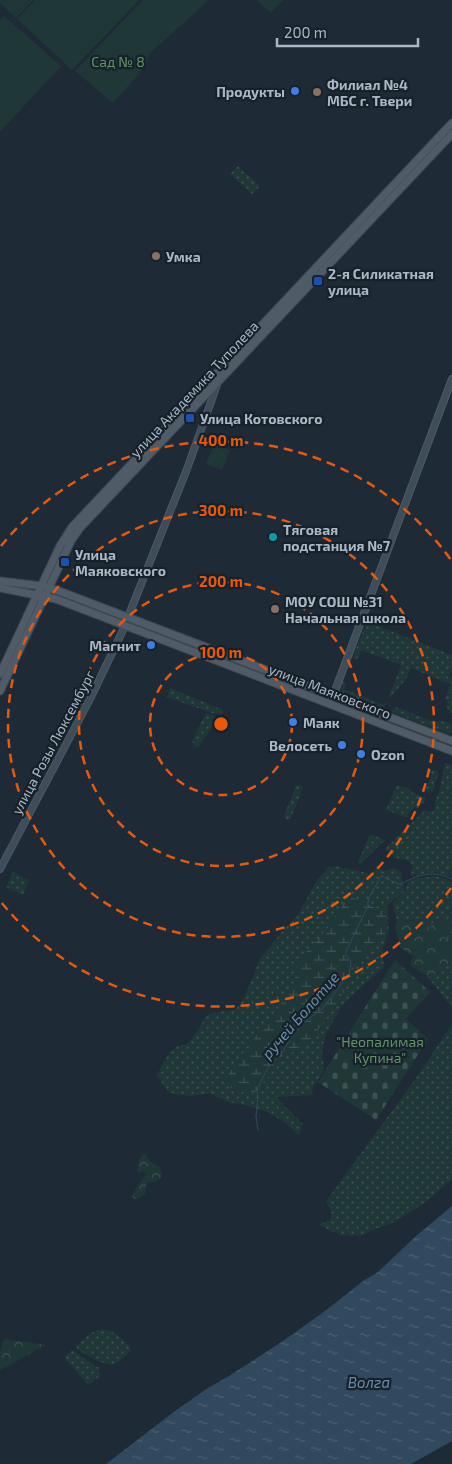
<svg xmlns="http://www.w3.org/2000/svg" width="452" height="1464" font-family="'Exo 2',sans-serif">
  <defs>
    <pattern id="grass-dots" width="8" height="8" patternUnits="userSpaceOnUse" patternTransform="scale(1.25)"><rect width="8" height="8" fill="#203737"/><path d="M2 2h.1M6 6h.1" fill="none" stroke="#3e5252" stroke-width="1.8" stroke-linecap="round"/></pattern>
    <pattern id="forest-crowns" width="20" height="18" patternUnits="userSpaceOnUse" patternTransform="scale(1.25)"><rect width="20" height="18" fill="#203737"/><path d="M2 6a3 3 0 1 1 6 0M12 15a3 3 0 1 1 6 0" fill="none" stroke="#3e5252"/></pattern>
    <pattern id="wetland-marsh" width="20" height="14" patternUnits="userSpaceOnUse" patternTransform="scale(1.25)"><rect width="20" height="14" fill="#203737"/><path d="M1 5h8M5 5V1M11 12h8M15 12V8" fill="none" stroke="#3e5252"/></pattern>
    <pattern id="cemetery-stones" width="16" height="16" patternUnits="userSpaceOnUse" patternTransform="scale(1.25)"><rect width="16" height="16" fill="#203737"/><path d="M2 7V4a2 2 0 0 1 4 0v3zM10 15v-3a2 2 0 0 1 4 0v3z" fill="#3e5252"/></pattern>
    <pattern id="water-ripples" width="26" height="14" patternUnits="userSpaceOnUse" patternTransform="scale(1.25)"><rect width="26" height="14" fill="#30495e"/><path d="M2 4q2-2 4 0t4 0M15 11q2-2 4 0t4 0" fill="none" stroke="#4b6173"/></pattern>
  </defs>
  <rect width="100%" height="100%" fill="#1e2b36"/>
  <path fill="url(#grass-dots)" d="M238 166 260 186 252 194 230 174Z
    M367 622 452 655V670L447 680 452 676V713L448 710 447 706 448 701 445 699 450 684 411 668 406 679 390 698 389 697 401 665 361 650 357 660 352 658Z
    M342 680 346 684 344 689 384 705 386 701 387 702 384 707 381 708 340 692 337 688Z
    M170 688 223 710 221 715 212 713 167 697Z
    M396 707 435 722 442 721 451 723 452 732 449 734 392 712 393 708Z
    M206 713 219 717 199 746 195 747 192 741Z
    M445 763 452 765V877L436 872 411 876 412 865 407 860C396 860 392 856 385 849L425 810 431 812 435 810V801L439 792Z
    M433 770 438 771V775L433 791 429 793 421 790 422 788 427 787 432 774 429 771Z
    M298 785H301L303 788 291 818 287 820 285 819 284 816 296 786Z
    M397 785 412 790 411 792 426 798 425 801 418 808 415 807 407 815 409 817H405L386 810Z
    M370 834 385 840 360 864 358 862Z
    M336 866 371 874 377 868 386 871 393 868 401 872 404 891 387 906 389 929 382 951 384 967 352 995 340 1008 326 1034 322 1053 324 1069 311 1091 313 1095 276 1097 303 1124 299 1135 283 1121 267 1112 245 1105 228 1102 210 1093 191 1096 174 1094 167 1091 157 1075 169 1053 177 1046 187 1044 195 1035 206 1016 216 1012 235 1010 243 1000 260 959 285 928 298 915 317 880 329 867Z
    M13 872 29 880 23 895 6 887Z
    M435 876 447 879 452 882V943L449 938 442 937V919L438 923 434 922 432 924 431 927 425 928C416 917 409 921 397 923L393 903 405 891 408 882 413 879Z
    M452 962V1008L427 976 440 973 445 967Z
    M452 1024V1179L426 1202 394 1222 373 1230 362 1236 340 1235 319 1225 331 1219V1211L326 1201 414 1081Z
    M97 1330C101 1330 106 1329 110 1331 118 1334 129 1343 131 1351 126 1355 120 1362 115 1364 105 1367 84 1354 76 1348L77 1345 91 1333Z
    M72 1350 99 1368 100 1376 88 1385 64 1357Z"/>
  <path fill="url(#forest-crowns)" d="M448 917 451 924 442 937 449 938 452 943V962L445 967 440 973 427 976 410 965 413 956 406 952 400 946 395 925 397 923C409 921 416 917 425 928L431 927V924L434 922 438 923 442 919Z
    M146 1153C147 1162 153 1163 160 1167L162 1176 156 1182H148L146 1184 145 1194 138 1199H134L132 1196 138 1184 141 1182 146 1174 143 1171 139 1173 137 1171 140 1158Z
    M4 1339 46 1345 0 1370V1352Z"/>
  <path fill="url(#wetland-marsh)" d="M349 896 379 909 387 915 388 926 382 941 370 949 363 960 355 963 352 977 338 1002 313 1037 302 1049 282 1056 260 1090 248 1094 224 1085 228 1075 248 1046 290 993 295 979 298 961 326 930Z"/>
  <path fill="url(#cemetery-stones)" d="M395 960 430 992 406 1019 428 1039 376 1120 318 1082Z"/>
  <path fill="#203737" d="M0 0H33L16 18 0 3Z
    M35 0H139L72 70 17 19Z
    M143 0H209L150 53 146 66 113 103 75 71Z
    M257 0H283L271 13Z
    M4 16 61 66 0 132V20Z
    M214 444 230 450 222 470 206 464Z"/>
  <path fill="url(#water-ripples)" d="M452 1206V1441L411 1464H106L175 1411 208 1388 229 1376 283 1341 325 1311 363 1281 378 1272 416 1236Z"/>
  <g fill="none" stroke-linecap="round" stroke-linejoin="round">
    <path stroke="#30495e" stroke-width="1" d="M258 1130 256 1117 258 1097 257 1090 267 1069 282 1053 291 1038 303 1023 322 1009 349 974 351 962 346 955V951L367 908 369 898 381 876 401 885C415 874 436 870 452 879"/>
    <defs>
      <path id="secondary" d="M128 617 187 469 217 385
        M330 704 452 379
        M0 869 90 699 125 626"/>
      <path id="primary" d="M0 581 42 586 59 591 452 741
        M0 588 56 599 452 751
        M0 674 60 546 72 527 452 123
        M0 691 71 541 80 528 452 134"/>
    </defs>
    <use href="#secondary" stroke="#4e5a65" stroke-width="8"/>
    <use href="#primary" stroke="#3d4853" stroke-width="9"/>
    <use href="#secondary" stroke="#3f4c5a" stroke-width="6"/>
    <use href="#primary" stroke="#4f5b67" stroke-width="7"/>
  </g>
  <g fill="none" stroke="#e8590c" stroke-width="2.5" stroke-dasharray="9 6">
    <circle cx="221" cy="724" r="71"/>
    <circle cx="221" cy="724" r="142"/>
    <circle cx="221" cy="724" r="213"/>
    <path d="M451 888A283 283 0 0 1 1 902M1 546A283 283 0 0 1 451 560"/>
  </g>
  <g fill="#3f7fe0" stroke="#17212a" stroke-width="2">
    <circle cx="295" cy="91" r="5"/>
    <circle cx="151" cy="645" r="5"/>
    <circle cx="293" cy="722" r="5"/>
    <circle cx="342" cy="745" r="5"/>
    <circle cx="361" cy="754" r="5"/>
  </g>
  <g fill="#8d6e63" stroke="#17212a" stroke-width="2">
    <circle cx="317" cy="92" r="5"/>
    <circle cx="156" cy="256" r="5"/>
    <circle cx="275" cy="609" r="5"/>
  </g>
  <g fill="#1a4fb4" stroke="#17212a" stroke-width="2">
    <rect x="313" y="276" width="10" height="10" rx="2.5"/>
    <rect x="185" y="413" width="10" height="10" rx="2.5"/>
    <rect x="60" y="557" width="10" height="10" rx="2.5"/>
  </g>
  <circle fill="#0f9aa8" stroke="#17212a" stroke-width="2" cx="273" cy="537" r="5"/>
  <g text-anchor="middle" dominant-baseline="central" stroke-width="4.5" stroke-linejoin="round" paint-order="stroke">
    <g font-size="14" fill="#629468" stroke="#17212a">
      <text x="118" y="61">Сад № 8</text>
      <text x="380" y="1041">"Неопалимая<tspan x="380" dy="16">Купина"</tspan></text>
    </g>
    <g font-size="14" font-weight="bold" fill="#aab7c4" stroke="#17212a" text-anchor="start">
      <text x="327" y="84">Филиал №4<tspan x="327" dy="16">МБС г. Твери</tspan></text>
      <text x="285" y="91" text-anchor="end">Продукты</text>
      <text x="166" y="256">Умка</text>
      <text x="328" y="273">2-я Силикатная<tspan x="328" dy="16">улица</tspan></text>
      <text x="200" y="418">Улица Котовского</text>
      <text x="283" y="529">Тяговая<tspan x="283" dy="16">подстанция №7</tspan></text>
      <text x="75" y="554">Улица<tspan x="75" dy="16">Маяковского</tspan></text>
      <text x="285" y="601">МОУ СОШ №31<tspan x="285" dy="16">Начальная школа</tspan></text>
      <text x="141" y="645" text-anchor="end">Магнит</text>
      <text x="303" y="722">Маяк</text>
      <text x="332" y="745" text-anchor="end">Велосеть</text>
      <text x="371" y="754">Ozon</text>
    </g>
    <g font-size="14" fill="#aab7c4" stroke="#17212a">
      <text transform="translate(194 389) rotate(-47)">улица Академика Туполева</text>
      <text transform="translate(330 691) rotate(21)">улица Маяковского</text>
      <text transform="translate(53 742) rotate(-62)">улица Розы Люксембург</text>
    </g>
    <g font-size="15" font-style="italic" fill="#698caa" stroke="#17212a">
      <text transform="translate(300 1015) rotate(-49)">ручей Болотце</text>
      <text x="369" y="1382">Волга</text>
    </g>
  </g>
  <circle cx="221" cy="724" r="8" fill="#e8590c" stroke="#17212a" stroke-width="2.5"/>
  <g font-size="15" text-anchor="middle" font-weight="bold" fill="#e8590c" stroke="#17212a" stroke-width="4.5" stroke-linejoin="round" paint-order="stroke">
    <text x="221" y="446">400 m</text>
    <text x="221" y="516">300 m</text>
    <text x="221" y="587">200 m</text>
    <text x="221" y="658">100 m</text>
  </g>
  <path d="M277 38v8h141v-8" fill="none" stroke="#aab7c4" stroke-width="2.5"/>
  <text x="284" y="38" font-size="15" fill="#aab7c4" stroke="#17212a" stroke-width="4" paint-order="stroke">200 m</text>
</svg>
